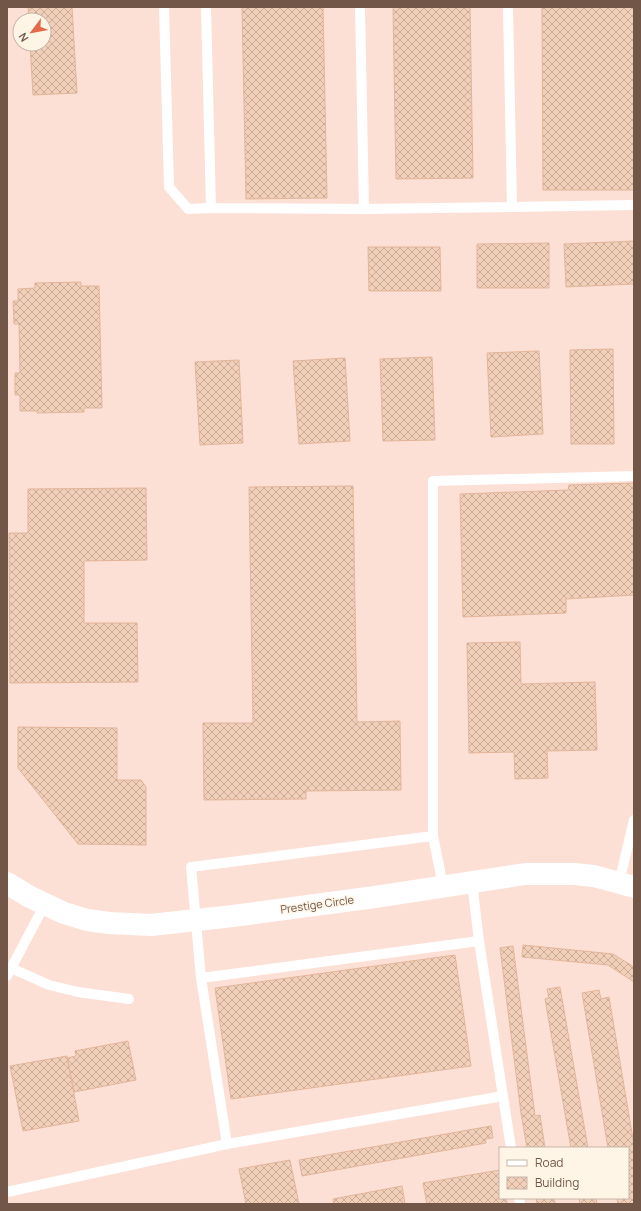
<svg xmlns="http://www.w3.org/2000/svg" width="641" height="1211" font-family="Manrope,sans-serif">
  <defs>
    <pattern id="building-cross-hatch" width="8" height="8" patternUnits="userSpaceOnUse"><rect width="8" height="8" fill="#f1cfb9"/><path d="M0 0l8 8M0 8l8-8" fill="none" stroke="#c8ab98"/></pattern>
  </defs>
  <rect width="100%" height="100%" fill="#fcf1e1"/>
  <path fill="#fce0d5" fill-rule="evenodd" d="M7 7H634V1204H7ZM20 20H44V44H20ZM500 1148H628V1198H500Z"/>
  <path fill="url(#building-cross-hatch)" stroke="#e3b59a" d="M28 7H72L77 93 33 95 30 44H44V20H29Z
    M242 7H323L327 198 246 199Z
    M393 7H470L473 178 396 179Z
    M542 7H634V190H543Z
    M634 241V284L566 287 564 244Z
    M549 243V288H477V244Z
    M368 247H440L441 291H369Z
    M81 282V286H99L102 408H84V412L37 413V411H20V395H15V373H20L19 324H14L13 301H18V289L35 288V283Z
    M613 349 614 444H571L570 350Z
    M539 351 543 434 491 437 487 353Z
    M432 357 435 440 383 441 380 359Z
    M345 358 350 441 299 444 293 361Z
    M239 360 243 443 200 445 195 362Z
    M634 483V595L566 599V613L463 617 460 494 568 490 569 485Z
    M353 486 357 722 400 721 401 790 306 791V799L204 800 203 723H253L249 487Z
    M146 488 147 560 84 561V623H137L138 682 10 683 9 533H28V489Z
    M520 642 521 684 595 682 597 750 547 751 548 778 515 779 514 752 469 753 467 643Z
    M18 727 117 728V780H141L146 787V845L78 844 18 768Z
    M523 945 613 954 634 967V982L608 965 522 957Z
    M513 946 535 1116 540 1115 545 1148H527L521 1113 500 948Z
    M455 955 471 1066 231 1099 215 988Z
    M560 987 588 1148H571L545 999 549 998 547 989Z
    M599 990 601 999 609 997 634 1145V1204H618L617 1198H628V1148H608L582 993Z
    M128 1041 136 1080 74 1092 67 1058 76 1056 75 1051Z
    M67 1056 79 1121 23 1131 10 1066Z
    M491 1126 493 1138 485 1139 486 1143 302 1176 299 1160Z
    M290 1160 299 1204H246L239 1169Z
    M500 1170V1198H506L507 1204H427L423 1183Z
    M402 1186 405 1204H334L333 1199Z
    M536 1198H554L555 1204H537Z
    M579 1198H596L597 1204H580Z"/>
  <g fill="none" stroke-linecap="round" stroke-linejoin="round">
    <path stroke="#fff" stroke-width="10" d="M164 7 169 187 188 209 211 208
      M206 7 211 208 364 209
      M360 7 364 209 512 207
      M508 7 512 207 634 205
      M472 882 479 941 511 1148
      M619 883 634 820
      M443 886 433 836V481L634 476
      M11 968 49 985 78 992 129 999
      M7 976 45 904
      M201 978 479 941
      M227 1144 201 978 191 867 433 836
      M7 1192 227 1144 503 1096
      M519 1198 520 1204"/>
    <path stroke="#fff" stroke-width="22" d="M7 883 30 897 64 913 87 920 109 923 151 925 233 916 375 897 525 874H574L594 876 634 887"/>
  </g>
  <g text-anchor="middle" dominant-baseline="central" stroke-width="3" stroke-linejoin="round" paint-order="stroke">
    <g font-size="11" fill="#725749" stroke="#fff5e7">
      <text transform="translate(317 904) rotate(-8)">Prestige Circle</text>
    </g>
  </g>
  <rect width="641" height="1211" fill="none" stroke="#725749" stroke-width="16"/>
  <rect x="499" y="1147" width="130" height="52" fill="#fff5e7" stroke="#c7b6a8"/>
  <rect x="507" y="1160" width="20" height="6" fill="#ffffff" stroke="#c7b6a8"/>
  <text x="535" y="1167" font-size="12" fill="#725749">Road</text>
  <rect x="507" y="1177" width="20" height="12" fill="url(#building-cross-hatch)" stroke="#c7b6a8"/>
  <text x="535" y="1187" font-size="12" fill="#725749">Building</text>
  <g transform="translate(32 32) rotate(238)"><circle r="19" fill="#fff5e7" stroke="#c7b6a8"/>
  <path d="M0-3L7 15L0 10L-7 15Z" fill="#e46948"/>
  <text y="-6" font-size="11" font-weight="bold" text-anchor="middle" fill="#725749">N</text>
  </g>
</svg>
